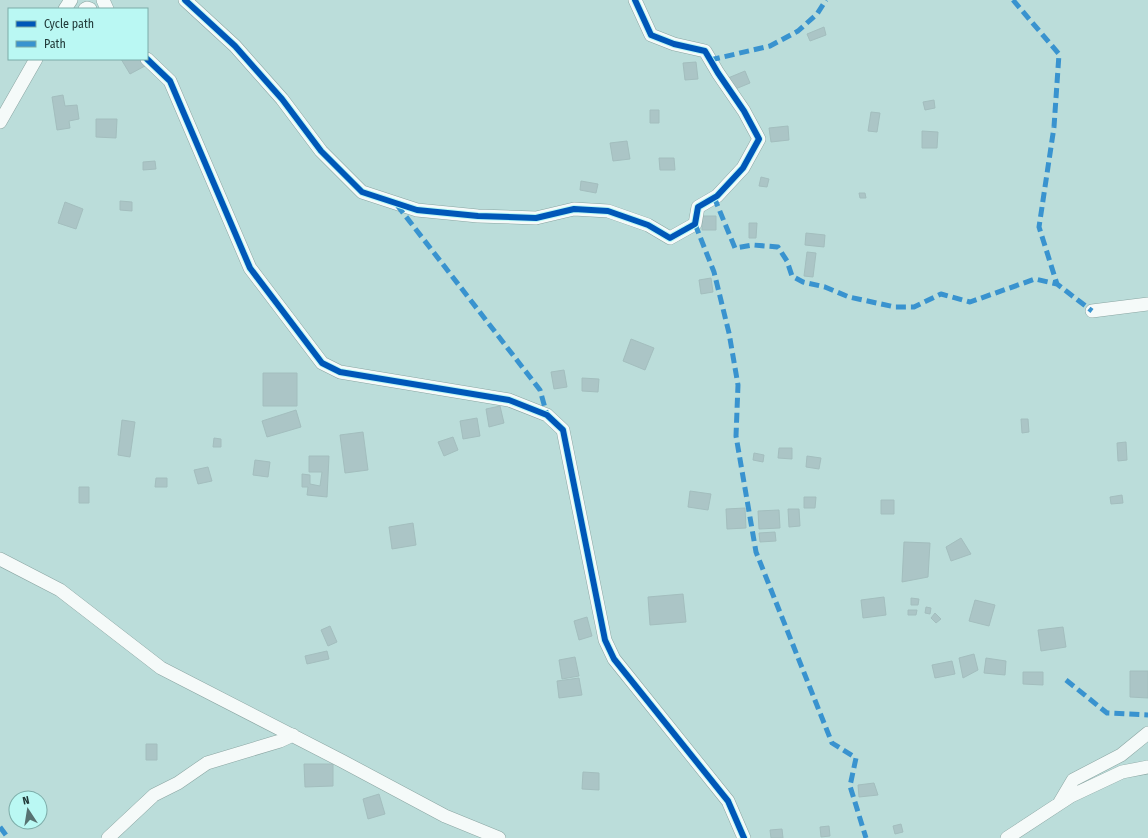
<svg xmlns="http://www.w3.org/2000/svg" width="1148" height="838" font-family="'Fira Sans Condensed',sans-serif">
  <rect width="100%" height="100%" fill="#bbddda"/>
  <!-- building -->
  <path fill="#abc5c6" stroke="#a3bebe" d="M 824,27 L 826,35 L 810,41 L 807,34 Z
    M 121,59 L 141,59 L 145,66 L 130,74 Z
    M 696,62 L 698,79 L 685,80 L 683,63 Z
    M 745,71 L 750,83 L 733,90 L 728,78 Z
    M 63,95 L 65,106 L 77,105 L 79,119 L 69,121 L 70,128 L 57,130 L 52,97 Z
    M 934,100 L 935,108 L 925,110 L 923,102 Z
    M 650,110 L 659,110 L 659,123 L 650,123 Z
    M 871,112 L 880,113 L 877,132 L 868,131 Z
    M 96,119 L 117,119 L 116,138 L 96,137 Z
    M 788,126 L 789,140 L 771,142 L 769,128 Z
    M 922,131 L 938,132 L 937,148 L 922,148 Z
    M 627,141 L 630,159 L 613,161 L 610,143 Z
    M 659,158 L 674,158 L 675,170 L 660,170 Z
    M 155,161 L 156,169 L 143,170 L 143,162 Z
    M 761,177 L 769,179 L 767,187 L 759,186 Z
    M 581,181 L 598,184 L 596,193 L 580,190 Z
    M 859,193 L 865,193 L 866,198 L 860,198 Z
    M 120,201 L 132,202 L 132,211 L 120,210 Z
    M 65,202 L 83,209 L 76,229 L 58,223 Z
    M 702,216 L 716,216 L 716,230 L 702,230 Z
    M 749,223 L 757,223 L 756,238 L 749,238 Z
    M 806,233 L 825,235 L 824,247 L 805,245 Z
    M 807,252 L 816,253 L 813,277 L 804,276 Z
    M 711,278 L 713,292 L 701,294 L 699,280 Z
    M 631,339 L 654,348 L 645,370 L 623,361 Z
    M 564,370 L 567,387 L 554,389 L 551,372 Z
    M 263,373 L 297,373 L 297,406 L 263,406 Z
    M 582,378 L 599,379 L 598,392 L 582,391 Z
    M 500,406 L 504,423 L 489,427 L 486,409 Z
    M 296,410 L 301,427 L 267,437 L 262,421 Z
    M 477,418 L 480,436 L 463,439 L 460,421 Z
    M 1021,419 L 1028,419 L 1029,432 L 1022,433 Z
    M 122,420 L 135,422 L 130,457 L 118,455 Z
    M 363,432 L 368,470 L 345,473 L 340,435 Z
    M 453,437 L 458,450 L 444,456 L 438,442 Z
    M 214,438 L 221,439 L 221,447 L 213,447 Z
    M 1126,442 L 1127,460 L 1118,461 L 1117,443 Z
    M 779,448 L 792,448 L 792,459 L 778,458 Z
    M 754,453 L 764,455 L 763,462 L 753,460 Z
    M 309,456 L 329,456 L 327,497 L 307,495 L 308,487 L 302,487 L 302,474 L 310,475 L 310,484 L 320,486 L 322,472 L 309,472 Z
    M 807,456 L 821,458 L 819,469 L 806,467 Z
    M 255,460 L 270,462 L 268,477 L 253,475 Z
    M 208,467 L 212,481 L 198,484 L 194,470 Z
    M 156,478 L 167,478 L 167,487 L 155,487 Z
    M 79,487 L 89,487 L 89,503 L 79,503 Z
    M 690,491 L 711,494 L 708,510 L 688,507 Z
    M 1122,495 L 1123,503 L 1111,504 L 1110,497 Z
    M 804,497 L 816,497 L 815,508 L 804,508 Z
    M 881,500 L 894,500 L 894,514 L 881,514 Z
    M 745,508 L 746,528 L 727,529 L 726,509 Z
    M 788,509 L 799,509 L 800,526 L 789,527 Z
    M 779,510 L 780,528 L 759,529 L 758,511 Z
    M 413,523 L 416,545 L 392,549 L 389,527 Z
    M 775,532 L 776,541 L 760,542 L 759,533 Z
    M 961,538 L 971,554 L 951,561 L 946,547 Z
    M 904,542 L 930,543 L 928,577 L 902,582 Z
    M 683,594 L 686,622 L 650,625 L 648,597 Z
    M 884,597 L 886,615 L 863,618 L 861,600 Z
    M 911,598 L 919,599 L 918,605 L 911,605 Z
    M 975,600 L 995,605 L 989,626 L 969,621 Z
    M 926,607 L 931,608 L 930,614 L 925,613 Z
    M 908,610 L 917,610 L 916,615 L 908,615 Z
    M 935,613 L 941,619 L 936,623 L 931,618 Z
    M 587,617 L 592,636 L 579,640 L 574,621 Z
    M 330,626 L 337,642 L 328,646 L 321,630 Z
    M 1063,627 L 1066,647 L 1041,651 L 1038,630 Z
    M 327,651 L 329,659 L 307,664 L 305,656 Z
    M 974,654 L 978,670 L 963,678 L 959,658 Z
    M 575,657 L 579,676 L 562,679 L 559,660 Z
    M 986,658 L 1006,661 L 1005,675 L 984,673 Z
    M 952,661 L 955,674 L 935,678 L 932,665 Z
    M 1130,671 L 1148,671 L 1148,698 L 1130,697 Z
    M 1023,672 L 1043,672 L 1043,685 L 1023,684 Z
    M 579,678 L 582,695 L 559,698 L 557,681 Z
    M 146,744 L 157,744 L 157,760 L 146,760 Z
    M 304,764 L 333,764 L 333,786 L 305,787 Z
    M 583,772 L 599,773 L 599,790 L 582,789 Z
    M 874,783 L 878,795 L 859,797 L 858,785 Z
    M 379,794 L 385,814 L 368,819 L 363,799 Z
    M 901,824 L 903,832 L 895,834 L 893,826 Z
    M 829,826 L 830,836 L 821,837 L 820,827 Z
    M 782,829 L 783,838 L 771,838 L 770,830 Z"/>
  <g fill="none" stroke-linecap="round" stroke-linejoin="round">
    <!-- minor casing -->
    <g stroke="#8aa5a2" stroke-width="14">
      <path id="minor" d="M 103,0 L 107,9
        M 185,0 L 235,46 L 282,99 L 321,151 L 362,192 L 417,210 L 478,216 L 536,218 L 574,209 L 608,211 L 648,225 L 670,238 L 695,224 L 698,207 L 717,196 L 743,168 L 759,139 L 744,111 L 718,73 L 705,51 L 674,44 L 651,35 L 635,0
        M 65,9 L 71,0
        M 85,9 L 87,8 L 90,9
        M 147,59 L 170,81 L 250,268 L 322,363 L 340,372 L 509,400 L 547,415 L 563,430 L 605,640 L 614,659 L 728,801 L 744,838
        M 0,122 L 36,59
        M 1092,311 L 1148,304
        M 0,559 L 60,590 L 161,668 L 342,761 L 445,816 L 499,838
        M 1060,802 L 1073,780 L 1121,755 L 1148,733
        M 108,838 L 154,795 L 178,783 L 207,763 L 280,741 L 293,735
        M 1007,838 L 1071,796 L 1122,772 L 1148,767"/>
    </g>
    <!-- minor -->
    <use href="#minor" stroke="#f5faf9" stroke-width="13"/>
    <!-- quiet -->
    <path stroke="#3993cf" stroke-width="5" stroke-dasharray="10 5" stroke-linecap="butt" d="M 1013,0 L 1059,54 L 1054,127 L 1039,227 L 1057,284
      M 710,60 L 770,46 L 798,31 L 817,14 L 826,0
      M 714,197 L 735,248 L 753,245 L 778,247 L 787,261 L 792,276 L 803,282 L 825,287 L 849,297 L 895,307 L 914,307 L 941,294 L 970,302 L 1035,279 L 1057,284 L 1092,311
      M 397,205 L 540,390 L 547,415
      M 695,224 L 714,272 L 729,333 L 738,385 L 736,436 L 756,552 L 832,743 L 856,758 L 850,786 L 866,838
      M 1066,680 L 1107,713 L 1148,715
      M 0,827 L 8,838"/>
    <!-- cycleway casing -->
    <g stroke="#baf8f3" stroke-width="8">
      <path id="cycleway" d="M 185,0 L 235,46 L 282,99 L 321,151 L 362,192 L 417,210 L 478,216 L 536,218 L 574,209 L 608,211 L 648,225 L 670,238 L 695,224 L 698,207 L 717,196 L 743,168 L 759,139 L 744,111 L 718,73 L 705,51 L 674,44 L 651,35 L 635,0
        M 147,59 L 170,81 L 250,268 L 322,363 L 340,372 L 509,400 L 547,415 L 563,430 L 605,640 L 614,659 L 728,801 L 744,838"/>
    </g>
    <!-- cycleway -->
    <use href="#cycleway" stroke="#0057b8" stroke-width="6"/>
  </g>
  <!-- legend -->
  <rect x="8" y="8" width="140" height="52" fill="#baf8f3" stroke="#7daca8"/>
  <rect x="16" y="21" width="20" height="6" fill="#0057b8" stroke="#7daca8"/>
  <text x="44" y="28" font-size="12" fill="#213938">Cycle path</text>
  <rect x="16" y="41" width="20" height="6" fill="#3993cf" stroke="#7daca8"/>
  <text x="44" y="48" font-size="12" fill="#213938">Path</text>
  <!-- north arrow -->
  <g transform="translate(28 810) rotate(348)"><circle r="19" fill="#baf8f3" stroke="#7daca8"/>
  <path d="M0-3L7 15L0 10L-7 15Z" fill="#577271"/>
  <text y="-6" font-size="11" font-weight="bold" text-anchor="middle" fill="#213938">N</text>
  </g>
</svg>
